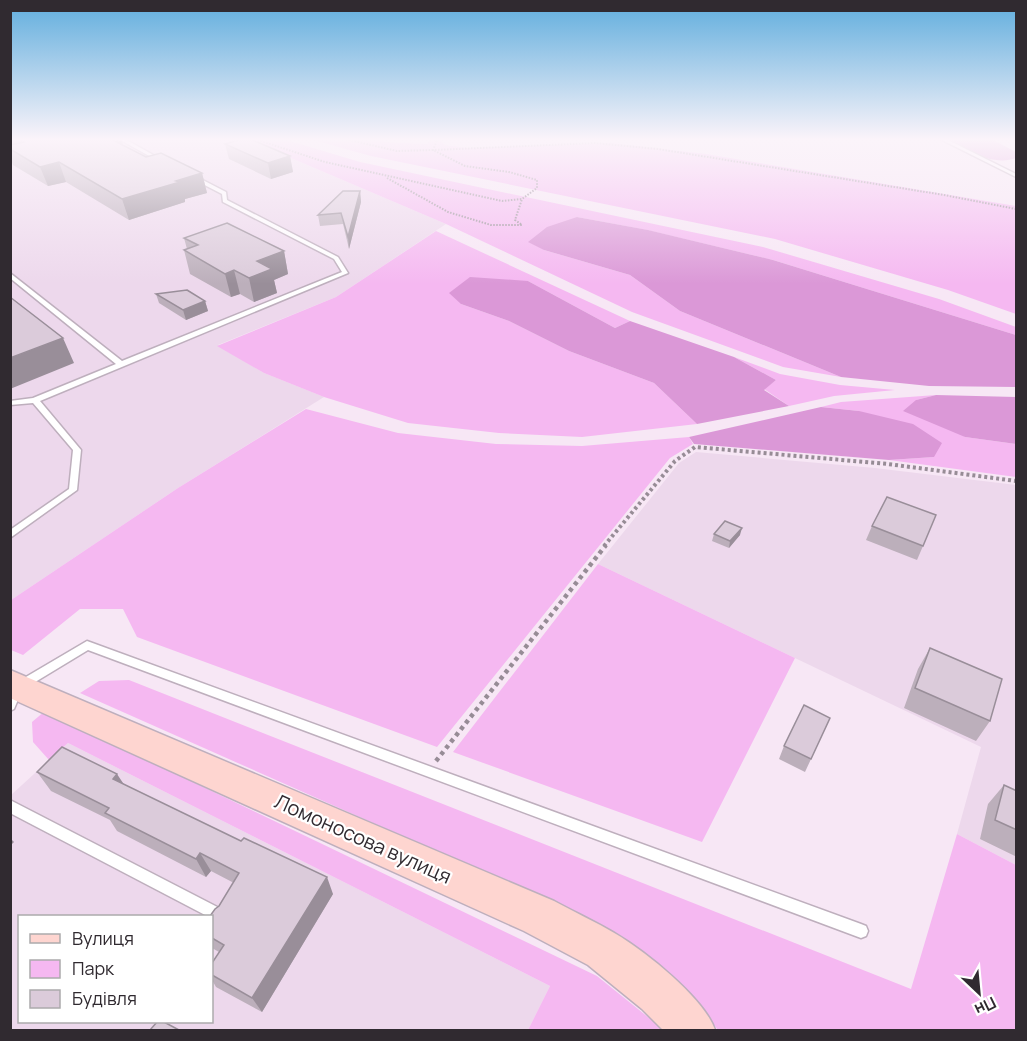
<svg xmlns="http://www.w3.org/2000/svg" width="1027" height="1041" font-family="Manrope,sans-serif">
  <rect width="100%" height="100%" fill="#f7e7f5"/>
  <!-- built -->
  <path fill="#edd8ec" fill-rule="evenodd" d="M 11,138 L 244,138 L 446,224 L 336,297 L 218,345 L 264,373 L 324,397 L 178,488 L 11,600 Z
    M 696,452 L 875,468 L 1016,485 L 1016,865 L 957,834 L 981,747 L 598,564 L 679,463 Z
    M 68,743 L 550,986 L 528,1030 L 11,1030 L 11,795 ZM 20,916 L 212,916 L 212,1022 L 20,1022 Z"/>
  <!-- green -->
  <path fill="#f5b8f1" d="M 244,138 L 280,138 L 360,162 L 763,247 L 939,299 L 1016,327 L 1016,335 L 773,260 L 647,230 L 577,217 L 544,250 L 630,275 L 680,311 L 841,377 L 783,367 L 632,312 L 446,224 Z
    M 306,138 L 371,138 L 385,142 L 427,144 L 431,138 L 442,138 L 441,141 L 445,145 L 467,148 L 611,143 L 706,154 L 1016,206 L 1016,314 L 948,290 L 775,239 L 371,156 Z
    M 436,231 L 630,321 L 615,328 L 528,281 L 461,304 L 509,321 L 569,351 L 654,383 L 697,424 L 582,437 L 499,433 L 408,423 L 324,397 L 264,373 L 217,346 L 336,297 Z
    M 734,357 L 780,374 L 840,385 L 895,390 L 834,396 L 789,406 L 764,389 L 776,380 Z
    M 936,395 L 916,400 L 965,437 L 1016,444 L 1016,477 L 889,460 L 934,457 L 859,411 L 821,407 L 841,402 Z
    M 306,409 L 398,433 L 496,444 L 582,446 L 689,437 L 693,444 L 670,458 L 437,747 L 137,637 L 123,609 L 80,609 L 23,655 L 11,650 L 11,600 L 178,488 Z
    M 598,564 L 795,658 L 702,842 L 453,752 Z
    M 129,680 L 911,989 L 957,834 L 1016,865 L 1016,1030 L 718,1030 L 709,1019 L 542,898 L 80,693 L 99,681 Z
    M 45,711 L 597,976 L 664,1030 L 528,1030 L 550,986 L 68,743 L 49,760 L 33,742 L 32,722 Z"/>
  <!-- forest -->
  <path fill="#db98d7" d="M 943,138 L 989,138 L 1016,152 L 1016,158 C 993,167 964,149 943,138 Z
    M 577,217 L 648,230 L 773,260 L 1016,335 L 1016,387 L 929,386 L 841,377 L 680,311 L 630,275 L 544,250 L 528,242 L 547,227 Z
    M 470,277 L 528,281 L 615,328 L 630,321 L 734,357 L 776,380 L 764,390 L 789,406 L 697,424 L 654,383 L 569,351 L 509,321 L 461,304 L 449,293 Z
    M 936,395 L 1016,397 L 1016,444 L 965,437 L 903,411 L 916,400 Z
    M 821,407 L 859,411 L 913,424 L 942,443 L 934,457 L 889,460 L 694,444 L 689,437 Z"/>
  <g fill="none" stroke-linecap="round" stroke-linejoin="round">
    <!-- lane casing -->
    <g stroke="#beafbd" stroke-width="3">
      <path id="lane" d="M 117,138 L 123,138 L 164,161 L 160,162 Z
        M 938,138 L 944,138 L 1016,174 L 1016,177 Z
        M 191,176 L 195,176 L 226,192 L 227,200 L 338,257 L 348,273 L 40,401 L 81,450 L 77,490 L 10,538 L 10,530 L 69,489 L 73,450 L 33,403 L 10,405 L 10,401 L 33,398 L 116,364 L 10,278 L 10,273 L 122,361 L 342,272 L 334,259 L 223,202 L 222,194 L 191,178 Z
        M 87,641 L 861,924 L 866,926 L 868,931 L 866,936 L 861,938 L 88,650 L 22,690 L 14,709 L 10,711 L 10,692 L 14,684 Z
        M 10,800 L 227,912 L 229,917 L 227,922 L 222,924 L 212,919 L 212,916 L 207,916 L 10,813 Z"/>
    </g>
    <!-- secondary casing -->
    <g stroke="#beafbd" stroke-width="3">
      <path id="secondary" d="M 10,670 L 554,901 C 574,912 596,922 616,934 C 645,951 705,999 715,1030 L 663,1030 L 642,1009 L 588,965 L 524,931 L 10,698 Z"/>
    </g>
    <!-- path-far2 -->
    <path stroke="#978c96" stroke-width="2" stroke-dasharray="1.5 1.5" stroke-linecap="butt" d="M 252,138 L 325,162 L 502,201 L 522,199 L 537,188 L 537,180 L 509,172 L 465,166 L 433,150 L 397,151 L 341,138
      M 438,138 L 433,150 L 595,143 L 658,149 L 944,195 L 1016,209
      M 387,178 L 448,212 L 491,225 L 522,225 L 515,220 L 522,199"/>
    <!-- path-far1 -->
    <path stroke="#978c96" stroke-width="4" stroke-dasharray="3 3" stroke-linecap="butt" d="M 604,546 L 675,461 L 695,447 L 888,464 L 1016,481"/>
    <!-- path -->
    <path stroke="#978c96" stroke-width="4.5" stroke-dasharray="4 4" stroke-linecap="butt" d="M 436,761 L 606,545"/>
    <!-- lane -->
    <use href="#lane" fill="#fff" fill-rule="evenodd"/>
    <!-- secondary -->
    <use href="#secondary" fill="#fed5d0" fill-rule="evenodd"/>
  </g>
  <!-- wall -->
  <path fill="#bcafbb" d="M 10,138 L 121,138 L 123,145 L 146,157 L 202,173 L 207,193 L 185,199 L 185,202 L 129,220 L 66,182 L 48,186 L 13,165 L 10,158 Z
    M 225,144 L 290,156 L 293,172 L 271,179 L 229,159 Z
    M 360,191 L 361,202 L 349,249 L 343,224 L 320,226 L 318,215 Z
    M 184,238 L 284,251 L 288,274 L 274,280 L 277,293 L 254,302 L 240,294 L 231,297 L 190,274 L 184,250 L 187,249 Z
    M 156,294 L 205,301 L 208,311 L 186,320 L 159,303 Z
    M 872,526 L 923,546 L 917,560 L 866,540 Z
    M 714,534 L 740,535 L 729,548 L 712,541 Z
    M 930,648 L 990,721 L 976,741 L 904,708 L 918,669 Z
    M 830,718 L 805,772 L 779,759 L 784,746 Z
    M 37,772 L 124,784 L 333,894 L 262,1012 L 216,987 L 212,980 L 212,963 L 219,952 L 212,948 L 212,916 L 219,906 L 234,883 L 211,871 L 206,877 L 117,831 L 110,820 L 51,791 Z
    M 1004,785 L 1017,791 L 1017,857 L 980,839 L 988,804 Z"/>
  <!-- shaded-wall -->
  <path fill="#998e99" d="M 104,138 L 121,138 L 124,149 Z
    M 290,156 L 293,172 L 271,179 L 268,163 Z
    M 59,162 L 66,182 L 48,186 L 40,167 Z
    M 202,173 L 207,193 L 185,199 L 185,202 L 129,220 L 122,199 L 176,181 Z
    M 360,191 L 361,202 L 349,249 L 348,237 Z
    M 284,251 L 288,274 L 274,280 L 277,293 L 254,302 L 249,278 L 257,261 Z
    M 234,270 L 240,294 L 231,297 L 225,274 Z
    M 205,301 L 208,311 L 186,320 L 183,310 Z
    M 63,338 L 74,363 L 10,389 L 10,358 Z
    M 742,528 L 740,535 L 729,548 L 730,541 Z
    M 117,774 L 129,792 L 113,779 Z
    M 10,838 L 14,842 L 10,846 Z
    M 200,853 L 211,871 L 206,877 L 196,859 Z
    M 327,877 L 333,894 L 262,1012 L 252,998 Z"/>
  <!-- building -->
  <path fill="#dbcbda" stroke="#998e99" stroke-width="1.5" d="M 17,138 L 109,138 L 146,157 L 161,153 L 202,173 L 176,181 L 180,182 L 122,199 L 59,162 L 40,167 L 10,149 L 10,145 L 24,142 Z
    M 246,138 L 248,138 L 290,156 L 268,163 L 225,144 Z
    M 343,191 L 360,191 L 348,237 L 341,213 L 318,215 Z
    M 227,223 L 284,251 L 257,261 L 272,269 L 249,278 L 234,270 L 225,274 L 184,250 L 198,245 L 184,238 Z
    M 187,290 L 205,301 L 183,310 L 156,294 Z
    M 10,297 L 63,338 L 10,358 Z
    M 887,497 L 936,515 L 923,546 L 872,526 Z
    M 725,521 L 742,528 L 730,541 L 714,534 Z
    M 930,648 L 1002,679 L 990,721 L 915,688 Z
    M 804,705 L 830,718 L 811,759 L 784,746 Z
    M 62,747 L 117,774 L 113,779 L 241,841 L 244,838 L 327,877 L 252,998 L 212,975 L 212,963 L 224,945 L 212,938 L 212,916 L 210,916 L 215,909 L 219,906 L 239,873 L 200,853 L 196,859 L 105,813 L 109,808 L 37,772 Z
    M 1004,785 L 1017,791 L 1017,830 L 995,820 Z
    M 157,1022 L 164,1022 L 179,1030 L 150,1030 Z"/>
  <!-- sky -->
  <linearGradient id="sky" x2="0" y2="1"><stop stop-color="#5faddd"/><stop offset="0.49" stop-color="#fbf4fa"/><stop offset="1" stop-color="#fbf4fa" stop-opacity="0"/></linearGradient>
  <rect width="1027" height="284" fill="url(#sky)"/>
  <g text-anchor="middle" stroke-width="4.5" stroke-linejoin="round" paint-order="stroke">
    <!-- near-street labels -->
    <g font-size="20" fill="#302a30" stroke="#fff">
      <text transform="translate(363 839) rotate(24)" y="7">Ломоносова вулиця</text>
    </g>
  </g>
  <!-- border -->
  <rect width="1027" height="1041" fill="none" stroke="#302a30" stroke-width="24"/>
  <!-- legend -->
  <rect x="18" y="915" width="195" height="108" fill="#ffffff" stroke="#acaaac" stroke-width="1.5"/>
  <rect x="30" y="934" width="30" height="9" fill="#fed5d0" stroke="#acaaac" stroke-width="1.5"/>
  <text x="72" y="945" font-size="18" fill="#302a30">Вулиця</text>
  <rect x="30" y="960" width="30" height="18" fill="#f5b8f1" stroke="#acaaac" stroke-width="1.5"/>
  <text x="72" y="975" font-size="18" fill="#302a30">Парк</text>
  <rect x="30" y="990" width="30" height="18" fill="#dbcbda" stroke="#acaaac" stroke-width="1.5"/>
  <text x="72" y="1005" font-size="18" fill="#302a30">Будівля</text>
  <!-- north arrow -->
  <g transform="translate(979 993) rotate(154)" stroke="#ffffff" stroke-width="4.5" paint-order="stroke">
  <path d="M0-4.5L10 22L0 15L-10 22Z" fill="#302a30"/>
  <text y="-9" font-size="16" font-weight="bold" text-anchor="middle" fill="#302a30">Пн</text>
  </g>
</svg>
